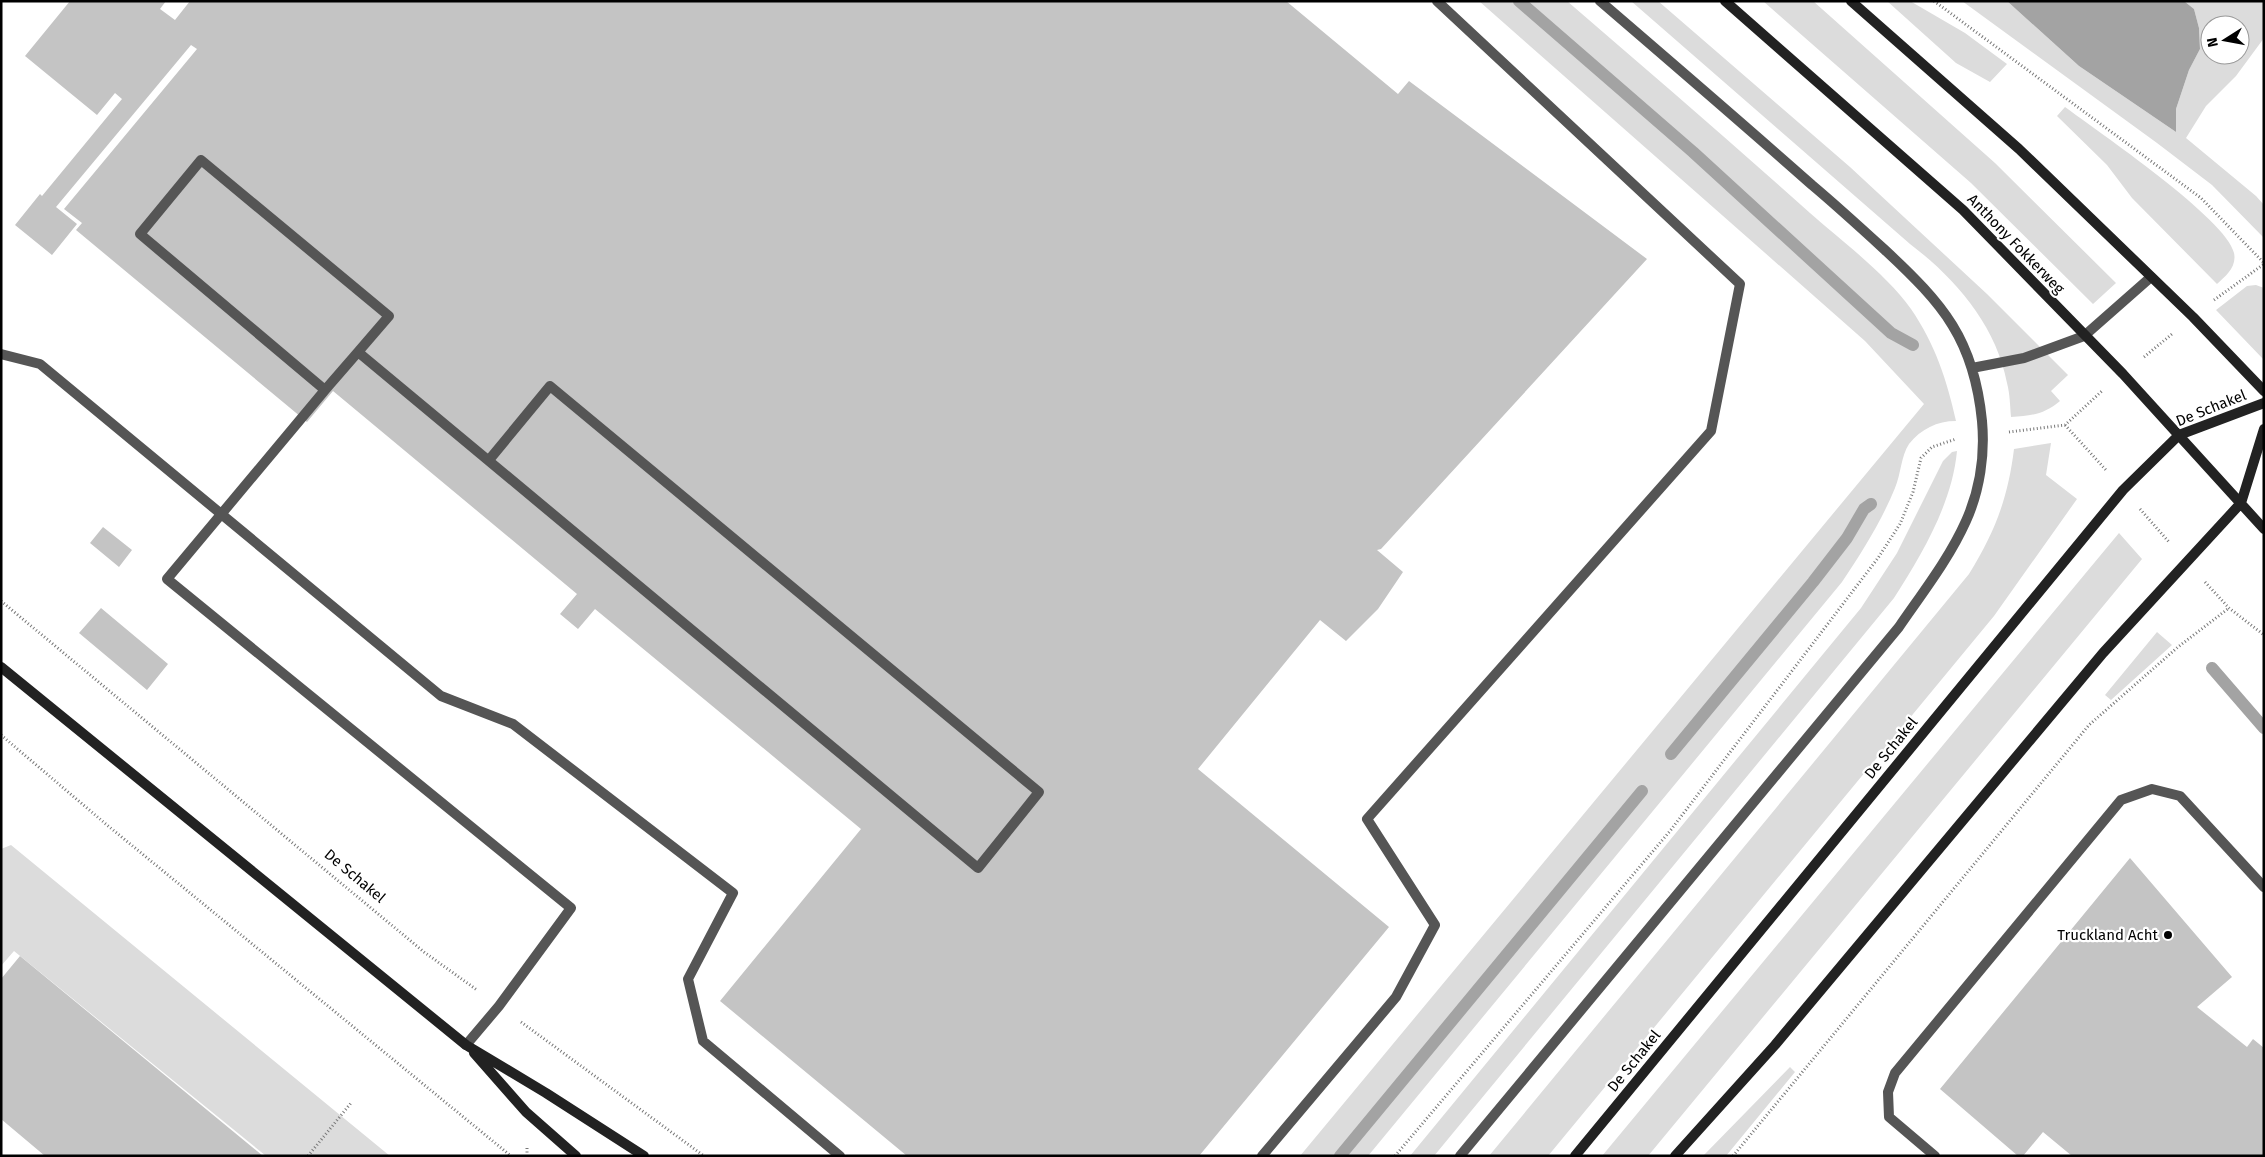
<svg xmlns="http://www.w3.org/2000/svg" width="2265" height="1157" font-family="'Fira Sans',sans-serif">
  <rect width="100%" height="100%" fill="#fff"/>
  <!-- green -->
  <path fill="#dcdcdc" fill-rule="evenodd" d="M 1479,1 L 1567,1 C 1648,71 1730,141 1810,213 C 1842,241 1887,275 1911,309 C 1935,344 1947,380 1956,421 C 1937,421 1921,429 1909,444 C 1901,456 1901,474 1895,488 C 1881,522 1862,552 1842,582 L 1368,1156 L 1300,1156 L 1924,404 L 1865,341 Z
    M 1631,1 L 1658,1 L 1850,167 L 1987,294 L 2068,375 L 2051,391 L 2060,401 C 2045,414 2031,416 2011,417 C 2010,406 2010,394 2007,383 C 1996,325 1955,278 1910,244 Z
    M 1763,1 L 1813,1 L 1995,163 L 2116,283 L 2093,304 L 1971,183 Z
    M 1887,1 L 1910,1 L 1965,33 L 2007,64 L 1990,82 L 1956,63 Z
    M 1962,1 L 2007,1 L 2079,66 L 2176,132 L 2176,109 L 2189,70 L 2200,49 L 2199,28 L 2194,9 L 2184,1 L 2264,1 L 2264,38 L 2236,76 L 2206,106 L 2186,138 L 2256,196 L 2264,205 L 2264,238 L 2212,185 L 2157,143 ZM 2210,25 L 2240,25 L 2240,55 L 2210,55 Z
    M 2065,107 C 2096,130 2228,220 2234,253 C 2237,267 2226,276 2217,284 L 2132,198 L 2107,165 L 2057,116 Z
    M 2256,285 L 2264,288 L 2264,360 L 2216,310 L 2247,286 Z
    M 2051,443 L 2046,475 L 2077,499 L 1994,616 L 1548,1156 L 1489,1156 L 1969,574 C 1995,532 2008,498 2014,449 Z
    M 1957,451 C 1952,504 1922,554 1894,598 L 1434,1156 L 1410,1156 L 1861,608 L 1897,553 L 1943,461 L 1952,452 Z
    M 2119,533 L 2142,559 L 1648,1156 L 1602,1156 Z
    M 2157,632 L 2172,645 L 2111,700 L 2105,695 Z
    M 11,845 L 390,1156 L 266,1156 L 14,951 L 1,966 L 1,849 Z
    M 1790,1067 L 1795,1072 L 1726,1156 L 1703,1156 Z"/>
  <!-- water -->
  <path fill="#a3a3a3" d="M 2007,1 L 2184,1 L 2194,9 L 2199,28 L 2200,49 L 2189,70 L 2176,109 L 2176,132 L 2079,66 Z"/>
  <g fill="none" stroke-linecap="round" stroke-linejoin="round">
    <!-- stream -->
    <path stroke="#a3a3a3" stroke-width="12" d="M 1519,1 L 1693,152 L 1891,333 L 1913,345
      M 2212,668 L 2264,728
      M 1671,754 L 1813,582 L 1847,538 L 1864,509 L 1871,504
      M 1340,1156 L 1642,791"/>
  </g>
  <!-- building -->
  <path fill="#c4c4c4" d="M 70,1 L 166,1 L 160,9 L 175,20 L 190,1 L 1286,1 L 1398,94 L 1409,81 L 1647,259 L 1381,549 L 1377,550 L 1403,572 L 1378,609 L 1346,641 L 1320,620 L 1198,769 L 1389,927 L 1199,1156 L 907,1156 L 720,1001 L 861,829 L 595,609 L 578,629 L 560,614 L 577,594 L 333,391 L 307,422 L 76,230 L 82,223 L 64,209 L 197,49 L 191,45 L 56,207 L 77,224 L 52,255 L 15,225 L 40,194 L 42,196 L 122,99 L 115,93 L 97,115 L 25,56 Z
    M 103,527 L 132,550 L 119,567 L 90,543 Z
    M 101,608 L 168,664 L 147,690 L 79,633 Z
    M 2130,858 L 2232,977 L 2197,1007 L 2247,1047 L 2253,1039 L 2264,1048 L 2264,1156 L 2072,1156 L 2043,1132 L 2023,1156 L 2018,1156 L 1940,1089 Z
    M 20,956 L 263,1156 L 45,1156 L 1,1119 L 1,979 Z"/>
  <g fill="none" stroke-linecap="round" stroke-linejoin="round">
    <!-- path -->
    <path stroke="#777" stroke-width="3" stroke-dasharray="1 2.5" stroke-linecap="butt" d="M 1934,1 L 2201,198 L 2264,263
      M 2214,300 L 2264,264
      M 2144,357 L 2172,334
      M 2065,425 L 2106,470
      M 2009,432 L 2065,425 L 2102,391
      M 2140,509 L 2169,542
      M 2205,582 L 2229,608 L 2264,635
      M 1,601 L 424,952 L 477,990
      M 1,735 L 107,825 L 511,1156
      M 521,1022 L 704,1156
      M 527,1148 L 527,1156
      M 308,1156 L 351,1103
      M 1395,1156 L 1670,831 L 1878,558 L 1900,524 L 1913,492 L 1921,458 L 1932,447 L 1956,439
      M 1733,1156 L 2089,725 L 2178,647 L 2229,608"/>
    <!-- lane -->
    <path stroke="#555" stroke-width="10" d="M 1,354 L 40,364 L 441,696 L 513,724 L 733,893 L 688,979 L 703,1041 L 840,1156
      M 1972,368 L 2024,358 L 2084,336 L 2151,277
      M 325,390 L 358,352
      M 466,1045 L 499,1006 L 571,908 L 167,579 L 325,390 L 140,234 L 201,160 L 389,316 L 358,352 L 978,868 L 1039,792 L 550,386 L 489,460
      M 1262,1156 L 1396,997 L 1435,925 L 1367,819 L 1711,431 L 1740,284 L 1437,1
      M 1460,1156 L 1899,627 C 1923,592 1949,559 1966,521 C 1980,490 1985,454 1982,421 C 1974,339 1943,304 1885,250 C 1861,228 1837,206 1812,185 C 1742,123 1671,62 1600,1
      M 1935,1156 L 1889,1117 L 1888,1092 L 1895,1073 L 2121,800 L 2152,789 L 2180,796 L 2264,887"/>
    <!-- secondary -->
    <path stroke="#222" stroke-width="10" d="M 1725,1 L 1963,210 L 2123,374 L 2264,529
      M 1851,1 L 2019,149 L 2193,317 L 2264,391
      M 1,667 L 466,1045 L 546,1093 L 644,1156
      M 474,1053 L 526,1112 L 576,1156
      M 1575,1156 L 2123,490 L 2179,435 L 2264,403
      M 1675,1156 L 1775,1045 L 2103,653 L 2241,503 L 2264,429"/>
  </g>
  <!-- markers -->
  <circle fill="#000" stroke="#fff" stroke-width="2" cx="2168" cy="935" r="5"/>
  <g text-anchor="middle" stroke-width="4.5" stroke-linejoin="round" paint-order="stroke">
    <!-- street labels -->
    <g font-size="15" fill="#000" stroke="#fff">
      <text transform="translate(2016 244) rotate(46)" y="5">Anthony Fokkerweg</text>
      <text transform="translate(2211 408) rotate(-22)" y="5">De Schakel</text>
      <text transform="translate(1891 748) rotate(-51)" y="5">De Schakel</text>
      <text transform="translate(355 876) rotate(40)" y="5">De Schakel</text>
      <text transform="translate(1634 1061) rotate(-51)" y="5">De Schakel</text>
    </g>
    <!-- poi labels -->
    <g font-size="15" fill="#000" stroke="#fff" text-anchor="end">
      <text x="2158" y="940">Truckland Acht</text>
    </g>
  </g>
  <!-- border -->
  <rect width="2265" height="1157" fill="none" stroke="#000000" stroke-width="5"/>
  <!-- north arrow -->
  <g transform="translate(2225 40) rotate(259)"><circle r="24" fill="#ffffff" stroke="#999999"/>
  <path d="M0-4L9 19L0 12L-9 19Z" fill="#000000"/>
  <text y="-8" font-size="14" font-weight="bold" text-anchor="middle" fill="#000000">N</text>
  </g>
</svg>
